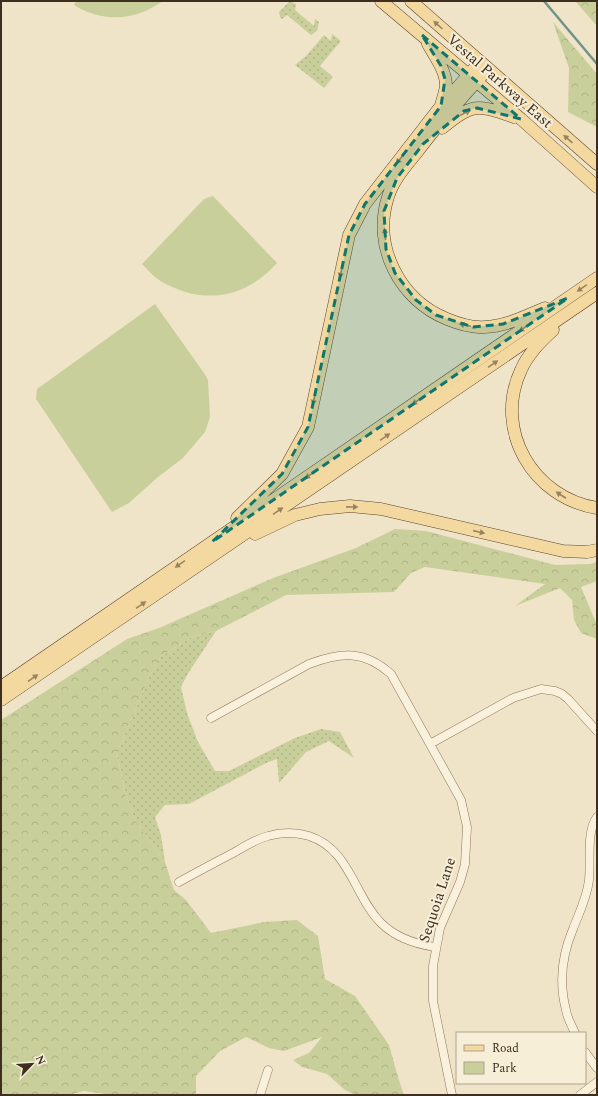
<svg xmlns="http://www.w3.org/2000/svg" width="598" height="1096" font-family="Spectral,serif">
  <defs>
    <pattern id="green-dots" width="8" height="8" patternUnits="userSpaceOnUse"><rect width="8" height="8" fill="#c9cf9b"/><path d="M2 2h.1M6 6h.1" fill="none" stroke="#aeb285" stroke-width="1.8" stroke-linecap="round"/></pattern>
    <pattern id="forest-crowns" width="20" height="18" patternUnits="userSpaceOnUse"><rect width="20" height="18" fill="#c9cf9b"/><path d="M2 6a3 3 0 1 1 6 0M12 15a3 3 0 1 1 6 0" fill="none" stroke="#aeb285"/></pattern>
  </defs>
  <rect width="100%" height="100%" fill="#f0e4c8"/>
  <!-- green -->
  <path fill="url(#green-dots)" d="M 290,1 L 296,4 L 295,10 L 314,26 L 315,19 L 319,22 L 317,31 L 311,35 L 287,15 L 282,19 L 280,17 L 279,12 Z
    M 332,34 L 341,41 L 320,66 L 333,77 L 324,88 L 295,65 L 306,56 L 324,35 L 331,41 Z
    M 216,631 L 187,675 L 181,687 L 187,713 L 198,742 L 215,771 L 229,771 L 295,738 L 321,729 L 340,732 L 354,758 L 329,741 L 306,752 L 279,783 L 277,759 L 266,763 L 189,804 L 165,805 L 155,817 L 161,835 L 165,862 L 135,820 L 125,793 L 117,753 L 149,677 L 160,657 L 193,636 Z"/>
  <!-- forest -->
  <path fill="url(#forest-crowns)" d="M 575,1 L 597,1 L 597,26 Z
    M 553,22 L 597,74 L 597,127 L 568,112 L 569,68 Z
    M 395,529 L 426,531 L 555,565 L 590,564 L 597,562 L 597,581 L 581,587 L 597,625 L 597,639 L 581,633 L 574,620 L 572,600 L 560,588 L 515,606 L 545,584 L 425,567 L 411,573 L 394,592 L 286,595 L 216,631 L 193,636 L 160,657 L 149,677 L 117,753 L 125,793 L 135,820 L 165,862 L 174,890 L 186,900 L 211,933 L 264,922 L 297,920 L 318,936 L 325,979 L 355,996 L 371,1019 L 389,1045 L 398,1077 L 404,1095 L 356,1095 L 345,1090 L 327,1074 L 302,1067 L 293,1060 L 309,1053 L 322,1037 L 284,1051 L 269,1048 L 246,1037 L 220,1051 L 196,1076 L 196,1095 L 105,1095 L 105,1094 L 84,1091 L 68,1095 L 1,1095 L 1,720 L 127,639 L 159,628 L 273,578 L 356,548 Z"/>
  <!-- pitch -->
  <path fill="#c9cf9b" d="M 76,1 L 163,1 C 135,21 103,23 74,5 Z
    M 213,196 L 277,263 C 245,299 201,306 159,280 C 153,276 147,269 142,264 L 204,199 Z
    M 155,304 L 204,373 L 208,380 L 210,417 L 205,432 L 183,458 L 158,477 L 129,503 L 112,512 L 36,399 L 37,389 Z"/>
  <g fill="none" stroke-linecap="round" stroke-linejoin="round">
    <!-- stream -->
    <path stroke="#6f938a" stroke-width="2.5" d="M 544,1 L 597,64"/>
    <!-- street casing -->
    <g stroke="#8d765c" stroke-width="9">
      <path id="street" d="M 211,718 L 309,664 C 342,652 364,650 391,674 L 461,800 L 467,827 L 465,864 L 460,882 L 440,928 L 433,966 L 433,1001 L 452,1095
        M 430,744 L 513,698 L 541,689 L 555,691 L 562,694 L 568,699 L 597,731
        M 179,882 C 197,872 216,862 235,852 C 245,846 256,839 268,836 C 282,832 295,832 309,836 C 350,849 354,896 381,923 C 396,938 415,944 435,947
        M 575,1033 C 572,1026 567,1018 566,1010 C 559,983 562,955 573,929 C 579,913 587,898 589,880 C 591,863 586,831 597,817
        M 585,1052 L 597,1068
        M 260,1095 L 268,1070
        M 580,1095 L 597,1082"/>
    </g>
    <!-- primary casing -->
    <g stroke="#5b4430" stroke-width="13">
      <path id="primary" d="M 381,1 L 521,119 L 597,187
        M 411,1 L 597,164
        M 428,44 C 435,57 446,70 446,86 C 445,92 443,99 441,105
        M 488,69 C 463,96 439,123 417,152 C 406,166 393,180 388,197 C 372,247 400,300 447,319 C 459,324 471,328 485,327 C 506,326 526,316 545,308
        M 442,128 C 473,103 477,104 514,117
        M 553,330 C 540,342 528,354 521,370 C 493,430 533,498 597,508
        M 237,518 L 282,474 L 308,427 L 349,235 L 365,204 L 441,106 L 480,62
        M 255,534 L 295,515 L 320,509 L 350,506 L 381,509 L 563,551 L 587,552 L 597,550
        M 1,687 L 597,278
        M 1,700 L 597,293"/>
    </g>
    <!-- street -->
    <use href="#street" stroke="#faf1dc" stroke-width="8"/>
    <!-- primary -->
    <use href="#primary" stroke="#f3d9a0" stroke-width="12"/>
  </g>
  <!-- one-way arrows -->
  <defs><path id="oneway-solid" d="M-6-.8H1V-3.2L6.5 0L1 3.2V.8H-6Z"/></defs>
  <g fill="#988460">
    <use href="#oneway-solid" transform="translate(438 25) rotate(-138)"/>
    <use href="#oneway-solid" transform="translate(465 113) rotate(-26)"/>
    <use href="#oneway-solid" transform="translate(568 139) rotate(-139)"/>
    <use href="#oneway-solid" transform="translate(400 159) rotate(128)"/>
    <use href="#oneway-solid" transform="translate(385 234) rotate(-96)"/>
    <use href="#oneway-solid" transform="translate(341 272) rotate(102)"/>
    <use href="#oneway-solid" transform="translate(582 288) rotate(146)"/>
    <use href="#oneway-solid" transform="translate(465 325) rotate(-168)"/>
    <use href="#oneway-solid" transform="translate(524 328) rotate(146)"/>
    <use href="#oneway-solid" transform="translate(493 364) rotate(-34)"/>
    <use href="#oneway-solid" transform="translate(314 399) rotate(102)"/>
    <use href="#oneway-solid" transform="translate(417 401) rotate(146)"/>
    <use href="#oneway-solid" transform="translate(385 437) rotate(-34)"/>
    <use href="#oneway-solid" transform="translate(310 475) rotate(146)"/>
    <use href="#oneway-solid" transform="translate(561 495) rotate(-147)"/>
    <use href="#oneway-solid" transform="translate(352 507) rotate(1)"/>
    <use href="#oneway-solid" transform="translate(278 511) rotate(-34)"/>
    <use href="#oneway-solid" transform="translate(479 532) rotate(13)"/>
    <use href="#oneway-solid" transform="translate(180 564) rotate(146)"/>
    <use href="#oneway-solid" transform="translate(141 605) rotate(-34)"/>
    <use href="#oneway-solid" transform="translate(33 678) rotate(-34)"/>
  </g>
  <!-- marked area -->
  <path fill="#0f766e" fill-opacity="0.2" stroke="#0f766e" stroke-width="3" stroke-dasharray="8 5" stroke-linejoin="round" d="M 422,35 L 521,119 L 477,108 L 464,111 L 423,144 L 397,178 L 384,211 L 386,249 L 395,273 L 416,300 L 436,315 L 473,327 L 503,324 L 568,298 L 212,542 L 282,474 L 308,427 L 349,235 L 365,204 L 441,106 L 445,79 L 441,66 Z"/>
  <g text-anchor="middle" stroke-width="4" stroke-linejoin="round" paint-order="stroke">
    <!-- street labels -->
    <g font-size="15" fill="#3d2e20" stroke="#f7eed8">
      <text transform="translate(500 81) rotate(41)" y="5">Vestal Parkway East</text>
      <text transform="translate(437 900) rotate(-72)" y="5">Sequoia Lane</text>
    </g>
  </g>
  <!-- border -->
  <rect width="598" height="1096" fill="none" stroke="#3d2e20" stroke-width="4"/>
  <!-- legend -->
  <rect x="456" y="1032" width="130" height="52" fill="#f7eed8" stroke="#ada18e"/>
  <rect x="464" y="1045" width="20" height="6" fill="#f3d9a0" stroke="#ada18e"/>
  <text x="492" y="1052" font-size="12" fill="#3d2e20">Road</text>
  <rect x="464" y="1062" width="20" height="12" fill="#c9cf9b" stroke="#ada18e"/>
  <text x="492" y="1072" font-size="12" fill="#3d2e20">Park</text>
  <!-- north arrow -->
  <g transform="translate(32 1064) rotate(65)" stroke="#f7eed8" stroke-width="3" paint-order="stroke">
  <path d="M0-3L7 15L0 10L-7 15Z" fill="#3d2e20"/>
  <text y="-6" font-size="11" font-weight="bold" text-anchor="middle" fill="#3d2e20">N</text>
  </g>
</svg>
